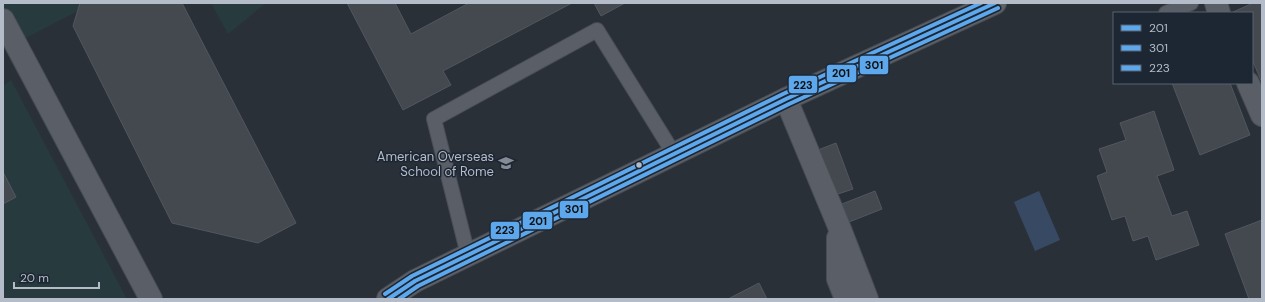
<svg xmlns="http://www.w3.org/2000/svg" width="1265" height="302" font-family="'DM Sans',sans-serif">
  <rect width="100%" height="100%" fill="#2a3038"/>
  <!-- green -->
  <path fill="#273a3e" d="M 3,3 L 93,3 L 3,50 Z
    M 211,3 L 266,3 L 228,34 Z
    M 11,80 L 127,299 L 3,299 L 3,86 Z"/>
  <!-- water -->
  <path fill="#384963" d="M 1039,191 L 1060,240 L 1035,251 L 1014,202 Z"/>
  <!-- building -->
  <path fill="#444950" stroke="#52575f" d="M 80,3 L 182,3 L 296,223 L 258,243 L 172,223 L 73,26 Z
    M 347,3 L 395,3 L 411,34 L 469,3 L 572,3 L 443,71 L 451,85 L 403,110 Z
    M 594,3 L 625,3 L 601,16 Z
    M 1253,3 L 1262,3 L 1262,83 L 1252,59 L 1252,13 L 1233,13 L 1233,12 Z
    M 1172,83 L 1230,83 L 1250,135 L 1200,155 Z
    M 1154,111 L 1174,170 L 1157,176 L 1172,216 L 1187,211 L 1199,245 L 1156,260 L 1148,236 L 1133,241 L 1125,216 L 1112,220 L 1097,176 L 1107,172 L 1099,149 L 1126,140 L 1120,123 Z
    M 836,143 L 853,189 L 835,195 L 818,150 Z
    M 3,172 L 16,197 L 3,204 Z
    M 875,191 L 882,209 L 849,222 L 842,204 Z
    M 1262,220 L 1262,299 L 1249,299 L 1225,234 Z
    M 759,283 L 767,299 L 728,299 Z"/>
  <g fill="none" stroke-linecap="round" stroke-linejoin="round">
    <!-- service casing -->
    <g stroke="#484c53" stroke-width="16">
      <path id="service" d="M 1166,13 L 1191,3
        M 468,255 L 434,119 L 597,30 L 674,154"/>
    </g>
    <!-- minor casing -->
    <g stroke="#484c53" stroke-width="24">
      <path id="minor" d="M 1216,3 L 1219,13
        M 3,20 L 151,299
        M 1248,83 L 1262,115
        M 786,99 L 838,224 L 867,299
        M 838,238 L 838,279 L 846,299"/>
    </g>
    <!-- primary casing -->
    <g stroke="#484c55" stroke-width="24">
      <path id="primary" d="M 388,299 L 415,281 L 786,99 L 995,3"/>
    </g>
    <!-- service -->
    <use href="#service" stroke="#5a5e66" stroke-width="14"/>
    <!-- minor -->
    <use href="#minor" stroke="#5a5e66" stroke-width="22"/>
    <!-- primary -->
    <use href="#primary" stroke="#5c6168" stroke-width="22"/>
    <!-- bus-1 casing -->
    <g stroke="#1d2633" stroke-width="7">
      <path id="bus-1" d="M 388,299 L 415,281 L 786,99 L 995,3"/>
    </g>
    <!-- bus-2 casing -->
    <g stroke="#1d2633" stroke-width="7">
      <path id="bus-2" d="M 399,299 L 418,286 L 789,104 L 998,8"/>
    </g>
    <!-- bus-3 casing -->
    <g stroke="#1d2633" stroke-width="7">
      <path id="bus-3" d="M 385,294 L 412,276 L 783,94 L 981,3"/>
    </g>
    <!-- bus-1 -->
    <use href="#bus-1" stroke="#5da7ec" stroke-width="4"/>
    <!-- bus-2 -->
    <use href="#bus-2" stroke="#5da7ec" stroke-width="4"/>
    <!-- bus-3 -->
    <use href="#bus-3" stroke="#5da7ec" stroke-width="4"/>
  </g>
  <!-- icons -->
  <defs>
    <g id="school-bare" transform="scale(1.2)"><path d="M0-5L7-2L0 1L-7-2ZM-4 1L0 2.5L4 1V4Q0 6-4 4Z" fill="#848b96" stroke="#1d2633" stroke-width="2.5" paint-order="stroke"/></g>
  </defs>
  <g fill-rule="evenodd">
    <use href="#school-bare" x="506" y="163"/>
  </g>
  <!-- markers -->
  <circle fill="#b4bcc9" stroke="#1d2633" stroke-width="1.5" cx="639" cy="165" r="3.5"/>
  <g text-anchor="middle" stroke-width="3" stroke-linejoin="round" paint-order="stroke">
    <!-- poi labels -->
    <g font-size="13" fill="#b4bcc9" stroke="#1d2633" text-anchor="end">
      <text x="494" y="161">American Overseas<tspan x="494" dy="15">School of Rome</tspan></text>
    </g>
  </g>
  <g stroke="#1d2633" stroke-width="1.5">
    <rect x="859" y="55" width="30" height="20" rx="4" fill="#5da7ec"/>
    <rect x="826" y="64" width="31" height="19" rx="4" fill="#5da7ec"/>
    <rect x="788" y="75" width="30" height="19" rx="4" fill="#5da7ec"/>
    <rect x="559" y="200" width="30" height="19" rx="4" fill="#5da7ec"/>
    <rect x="522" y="211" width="31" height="19" rx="4" fill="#5da7ec"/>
    <rect x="490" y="221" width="30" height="19" rx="4" fill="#5da7ec"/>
  </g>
  <g font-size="11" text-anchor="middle" font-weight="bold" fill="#111">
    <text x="874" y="69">301</text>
    <text x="841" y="77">201</text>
    <text x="803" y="89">223</text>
    <text x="574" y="213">301</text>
    <text x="538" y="225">201</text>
    <text x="505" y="234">223</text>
  </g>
  <!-- border -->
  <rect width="1265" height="302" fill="none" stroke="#b4bcc9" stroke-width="8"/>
  <!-- legend -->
  <rect x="1113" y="12" width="140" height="72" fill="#1d2633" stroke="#59626f"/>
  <rect x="1121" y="25" width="20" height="6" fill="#5da7ec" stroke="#59626f"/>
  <text x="1149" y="32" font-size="12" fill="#b4bcc9">201</text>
  <rect x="1121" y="45" width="20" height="6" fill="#5da7ec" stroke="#59626f"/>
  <text x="1149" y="52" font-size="12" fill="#b4bcc9">301</text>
  <rect x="1121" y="65" width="20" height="6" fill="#5da7ec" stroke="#59626f"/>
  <text x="1149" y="72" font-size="12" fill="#b4bcc9">223</text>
  <!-- scale -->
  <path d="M14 282v6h85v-6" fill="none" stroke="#b4bcc9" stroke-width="2"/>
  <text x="20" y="282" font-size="12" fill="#b4bcc9" stroke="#1d2633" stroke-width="3" paint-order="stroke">20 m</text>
</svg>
